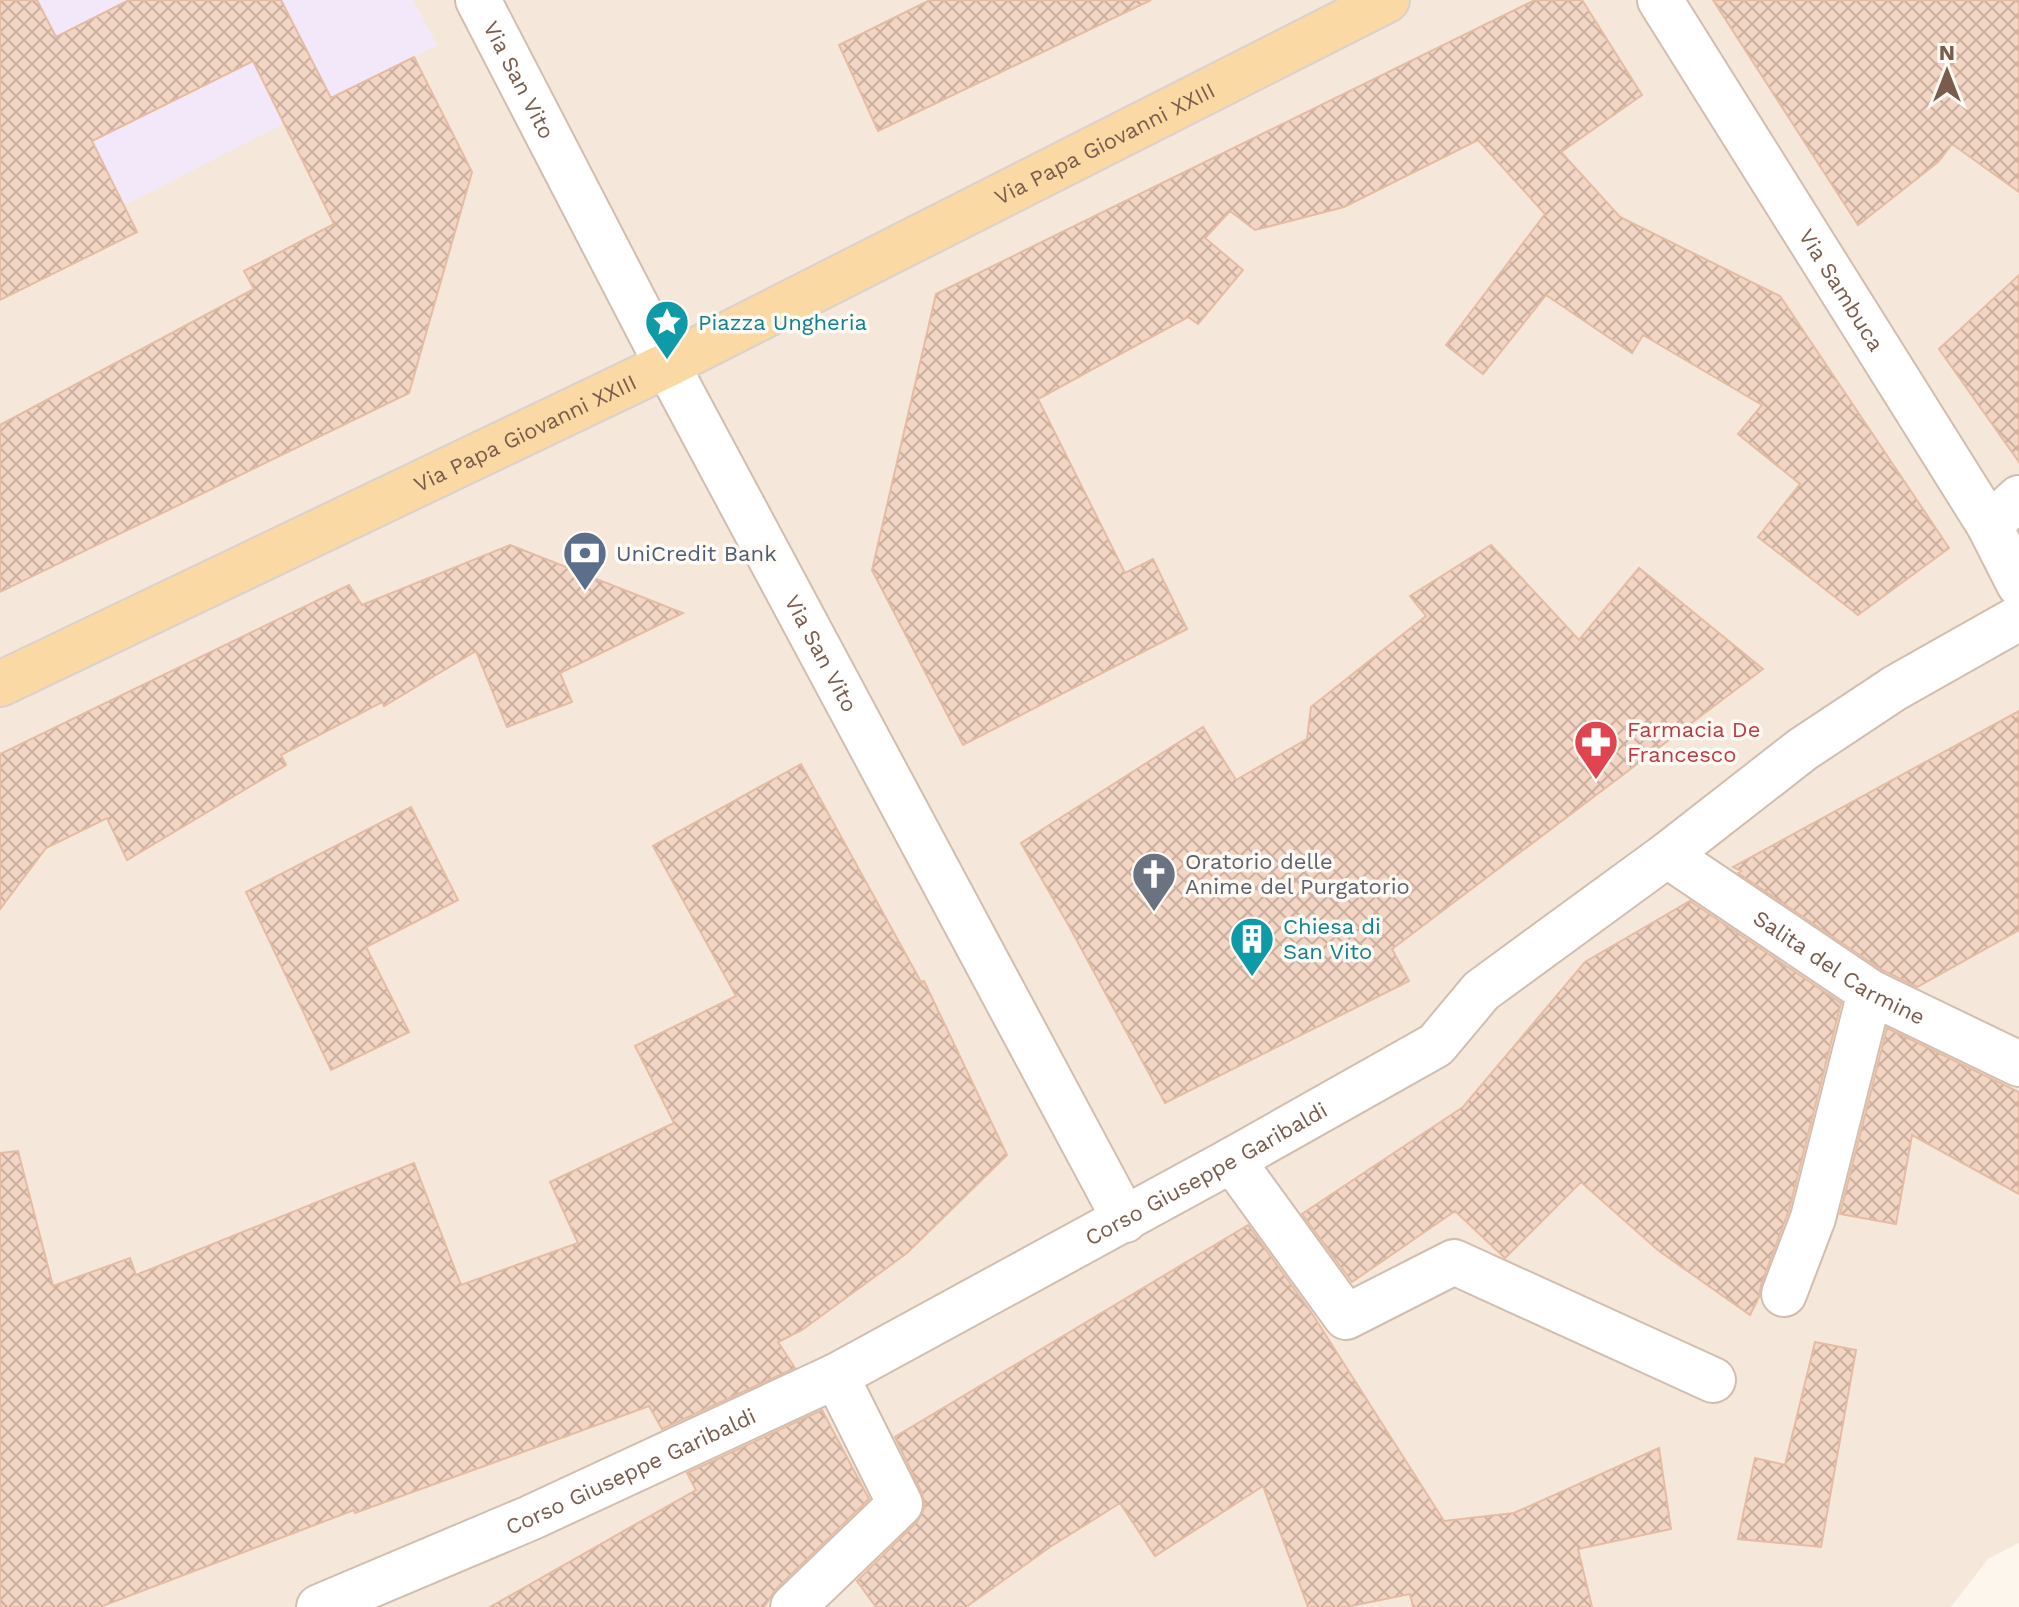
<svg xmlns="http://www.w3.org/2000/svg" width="2019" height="1607" font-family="'Work Sans',sans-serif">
  <defs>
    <pattern id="building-cross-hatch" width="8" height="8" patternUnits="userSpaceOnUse" patternTransform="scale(2)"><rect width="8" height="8" fill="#f3d5c3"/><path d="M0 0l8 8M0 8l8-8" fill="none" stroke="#cab0a1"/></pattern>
  </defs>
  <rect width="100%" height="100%" fill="#fdf6ec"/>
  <!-- residential -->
  <path fill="#f5e8da" d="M 0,0 L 2019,0 L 2019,1543 L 1988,1559 L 1951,1607 L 0,1607 Z"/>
  <!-- education -->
  <path fill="#f3e8fa" d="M 0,0 L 413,0 L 437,45 L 45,246 Z"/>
  <!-- building -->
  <path fill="url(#building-cross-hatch)" stroke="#e6bba3" stroke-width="2" d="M 0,0 L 37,0 L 56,37 L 129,0 L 281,0 L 331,98 L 414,57 L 472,172 L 409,393 L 0,592 L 0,425 L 254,289 L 244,271 L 334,224 L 253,61 L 92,141 L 137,232 L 0,300 Z
    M 930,0 L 1151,0 L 878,131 L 839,45 Z
    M 1535,0 L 1582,0 L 1642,95 L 1561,152 L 1620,217 L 1780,296 L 1949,548 L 1858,615 L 1758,537 L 1800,484 L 1738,434 L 1762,405 L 1643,335 L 1632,353 L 1546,295 L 1483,374 L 1446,345 L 1545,214 L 1478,140 L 1344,207 L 1255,230 L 1230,211 L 1205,238 L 1243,270 L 1198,324 L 1188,317 L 1038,399 L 1125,573 L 1153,559 L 1187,629 L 963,745 L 872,570 L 936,294 Z
    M 1713,0 L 2019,0 L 2019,192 L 1952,144 L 1938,162 L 1858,225 Z
    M 2019,275 L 2019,462 L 1939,349 Z
    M 510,545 L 683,613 L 560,673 L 572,702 L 507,727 L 476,651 L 384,706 L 382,702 L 281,755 L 286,765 L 127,860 L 107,818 L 46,848 L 0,909 L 0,754 L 349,585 L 362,605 Z
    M 1491,545 L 1579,640 L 1639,568 L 1763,669 L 1392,949 L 1409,981 L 1165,1103 L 1069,926 L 1021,843 L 1203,727 L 1236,780 L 1307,739 L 1311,707 L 1426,616 L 1410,596 Z
    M 2019,711 L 2019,930 L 1917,987 L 1882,970 L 1738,873 L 1741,871 L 1733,867 Z
    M 801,764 L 921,982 L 924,981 L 1007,1155 L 907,1253 L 802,1330 L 778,1342 L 795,1368 L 662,1429 L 649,1406 L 355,1513 L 354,1510 L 100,1607 L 0,1607 L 0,1153 L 18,1151 L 53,1286 L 130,1258 L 136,1275 L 414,1163 L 461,1285 L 578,1243 L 550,1182 L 674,1123 L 635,1046 L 736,996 L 653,846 Z
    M 411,807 L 458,900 L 366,947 L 409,1032 L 331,1070 L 246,892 Z
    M 1690,901 L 1841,1003 L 1789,1210 L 1761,1285 L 1759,1297 L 1750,1315 L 1659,1251 L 1581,1182 L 1505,1258 L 1455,1211 L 1352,1282 L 1302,1214 L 1463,1107 L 1585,962 Z
    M 1887,1028 L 2019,1092 L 2019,1194 L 1912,1135 L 1896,1224 L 1840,1214 Z
    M 1248,1225 L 1311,1312 L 1444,1521 L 1514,1513 L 1659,1448 L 1671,1529 L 1578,1549 L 1592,1607 L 1413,1607 L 1410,1594 L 1346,1607 L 1308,1607 L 1263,1486 L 1155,1556 L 1120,1503 L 1050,1547 L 966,1607 L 876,1607 L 857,1581 L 917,1522 L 925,1507 L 922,1493 L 895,1437 Z
    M 1815,1342 L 1856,1350 L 1821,1547 L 1738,1539 L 1755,1458 L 1785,1465 Z
    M 822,1410 L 869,1499 L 776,1589 L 764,1607 L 490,1607 L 696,1490 L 687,1473 Z"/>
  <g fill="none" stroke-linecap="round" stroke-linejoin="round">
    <!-- minor casing -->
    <g stroke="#d1beb0" stroke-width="48">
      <g id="minor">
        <path id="s1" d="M 1660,0 L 1989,525 L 2019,584"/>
        <path d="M 1989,525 L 2019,498"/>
        <path id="s2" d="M 1667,855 L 1870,992 L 2019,1064"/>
        <path d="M 1232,1160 L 1346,1317 L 1454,1262 L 1713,1380"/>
        <path d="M 1784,1294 L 1813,1218 L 1870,992"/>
        <path id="s3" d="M 319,1607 L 530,1518 L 836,1376 L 1232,1160 L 1436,1045 L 1481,991 L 1667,855 L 1803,749 L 1895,688 L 2019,618"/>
        <path d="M 793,1607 L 900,1504 L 836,1376"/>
      </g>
    </g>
    <!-- tertiary casing -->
    <g stroke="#d1beb0" stroke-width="48">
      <g id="tertiary">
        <path id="s4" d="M 478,0 L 667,365 L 1125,1220"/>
      </g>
    </g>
    <!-- primary casing -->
    <g stroke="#dad1cd" stroke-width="48">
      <g id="primary">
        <path id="s5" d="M 0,684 L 667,365 L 1387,0"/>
      </g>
    </g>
    <!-- minor -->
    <use href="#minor" stroke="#fff" stroke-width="44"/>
    <!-- tertiary -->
    <use href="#tertiary" stroke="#fff" stroke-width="44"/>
    <!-- primary -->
    <use href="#primary" stroke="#fbd9a5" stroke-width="44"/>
  </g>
  <!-- icons -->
  <defs>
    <g id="sight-pin" transform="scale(2.3)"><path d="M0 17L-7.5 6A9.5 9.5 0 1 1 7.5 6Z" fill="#0f9aa8" stroke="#fffaf3"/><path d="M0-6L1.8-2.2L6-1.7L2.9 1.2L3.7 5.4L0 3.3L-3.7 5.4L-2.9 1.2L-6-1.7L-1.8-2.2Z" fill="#fff"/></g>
    <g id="bank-pin" transform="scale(2.3)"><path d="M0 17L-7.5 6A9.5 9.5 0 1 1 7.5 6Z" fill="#5c6f8a" stroke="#fffaf3"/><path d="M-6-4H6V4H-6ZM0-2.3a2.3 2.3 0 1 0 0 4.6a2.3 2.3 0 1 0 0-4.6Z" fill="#fff"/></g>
    <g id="pharmacy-pin" transform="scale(2.3)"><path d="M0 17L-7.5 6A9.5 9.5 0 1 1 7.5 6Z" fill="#e0444e" stroke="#fffaf3"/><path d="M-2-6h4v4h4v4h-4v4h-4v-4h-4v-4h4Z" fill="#fff"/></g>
    <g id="church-pin" transform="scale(2.3)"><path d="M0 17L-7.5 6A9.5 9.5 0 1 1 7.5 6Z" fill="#6b7280" stroke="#fffaf3"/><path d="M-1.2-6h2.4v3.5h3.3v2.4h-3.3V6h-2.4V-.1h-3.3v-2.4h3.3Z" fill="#fff"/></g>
    <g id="building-pin" transform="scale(2.3)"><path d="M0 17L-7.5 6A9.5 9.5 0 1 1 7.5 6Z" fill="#0f9aa8" stroke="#fffaf3"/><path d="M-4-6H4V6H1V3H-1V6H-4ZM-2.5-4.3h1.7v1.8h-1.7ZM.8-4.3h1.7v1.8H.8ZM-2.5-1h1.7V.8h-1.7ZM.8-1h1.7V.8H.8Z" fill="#fff"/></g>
  </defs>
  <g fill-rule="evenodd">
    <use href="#sight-pin" x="667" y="322"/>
    <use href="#bank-pin" x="585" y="553"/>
    <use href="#pharmacy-pin" x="1596" y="742"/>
    <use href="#church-pin" x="1154" y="874"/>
    <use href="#building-pin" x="1252" y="939"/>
  </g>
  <g text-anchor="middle" stroke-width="7" stroke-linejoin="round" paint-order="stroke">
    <!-- street labels -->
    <g font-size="22" fill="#7a5c4d" stroke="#fffaf3">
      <text dy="8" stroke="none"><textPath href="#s4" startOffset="90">Via San Vito</textPath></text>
      <text dy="8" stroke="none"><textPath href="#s5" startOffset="1230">Via Papa Giovanni XXIII</textPath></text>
      <text dy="8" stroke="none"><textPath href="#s1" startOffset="342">Via Sambuca</textPath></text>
      <text dy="8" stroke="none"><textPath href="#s5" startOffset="582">Via Papa Giovanni XXIII</textPath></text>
      <text dy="8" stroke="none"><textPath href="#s4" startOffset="738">Via San Vito</textPath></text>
      <text dy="8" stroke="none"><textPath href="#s2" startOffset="206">Salita del Carmine</textPath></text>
      <text dy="8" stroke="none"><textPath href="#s3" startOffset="988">Corso Giuseppe Garibaldi</textPath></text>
      <text dy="8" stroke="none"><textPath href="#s3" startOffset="340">Corso Giuseppe Garibaldi</textPath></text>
    </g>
    <!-- culture labels -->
    <g font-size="22" fill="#0d838f" stroke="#fffaf3" text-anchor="start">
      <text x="698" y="330">Piazza Ungheria</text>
      <text x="1283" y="934">Chiesa di<tspan x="1283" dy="25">San Vito</tspan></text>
    </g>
    <!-- service labels -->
    <g font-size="22" fill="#4e5e75" stroke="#fffaf3" text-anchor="start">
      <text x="616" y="561">UniCredit Bank</text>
    </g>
    <!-- health labels -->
    <g font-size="22" fill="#be3a42" stroke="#fffaf3" text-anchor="start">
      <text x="1627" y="737">Farmacia De<tspan x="1627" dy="25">Francesco</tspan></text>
    </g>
    <!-- worship labels -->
    <g font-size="22" fill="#5b616d" stroke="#fffaf3" text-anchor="start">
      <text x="1185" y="869">Oratorio delle<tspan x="1185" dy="25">Anime del Purgatorio</tspan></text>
    </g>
  </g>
  <!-- north arrow -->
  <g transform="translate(1947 72)" stroke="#fffaf3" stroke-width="6" paint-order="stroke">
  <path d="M0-6L14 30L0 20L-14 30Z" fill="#7a5c4d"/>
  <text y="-12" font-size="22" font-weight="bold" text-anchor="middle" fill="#7a5c4d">N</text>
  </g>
</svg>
